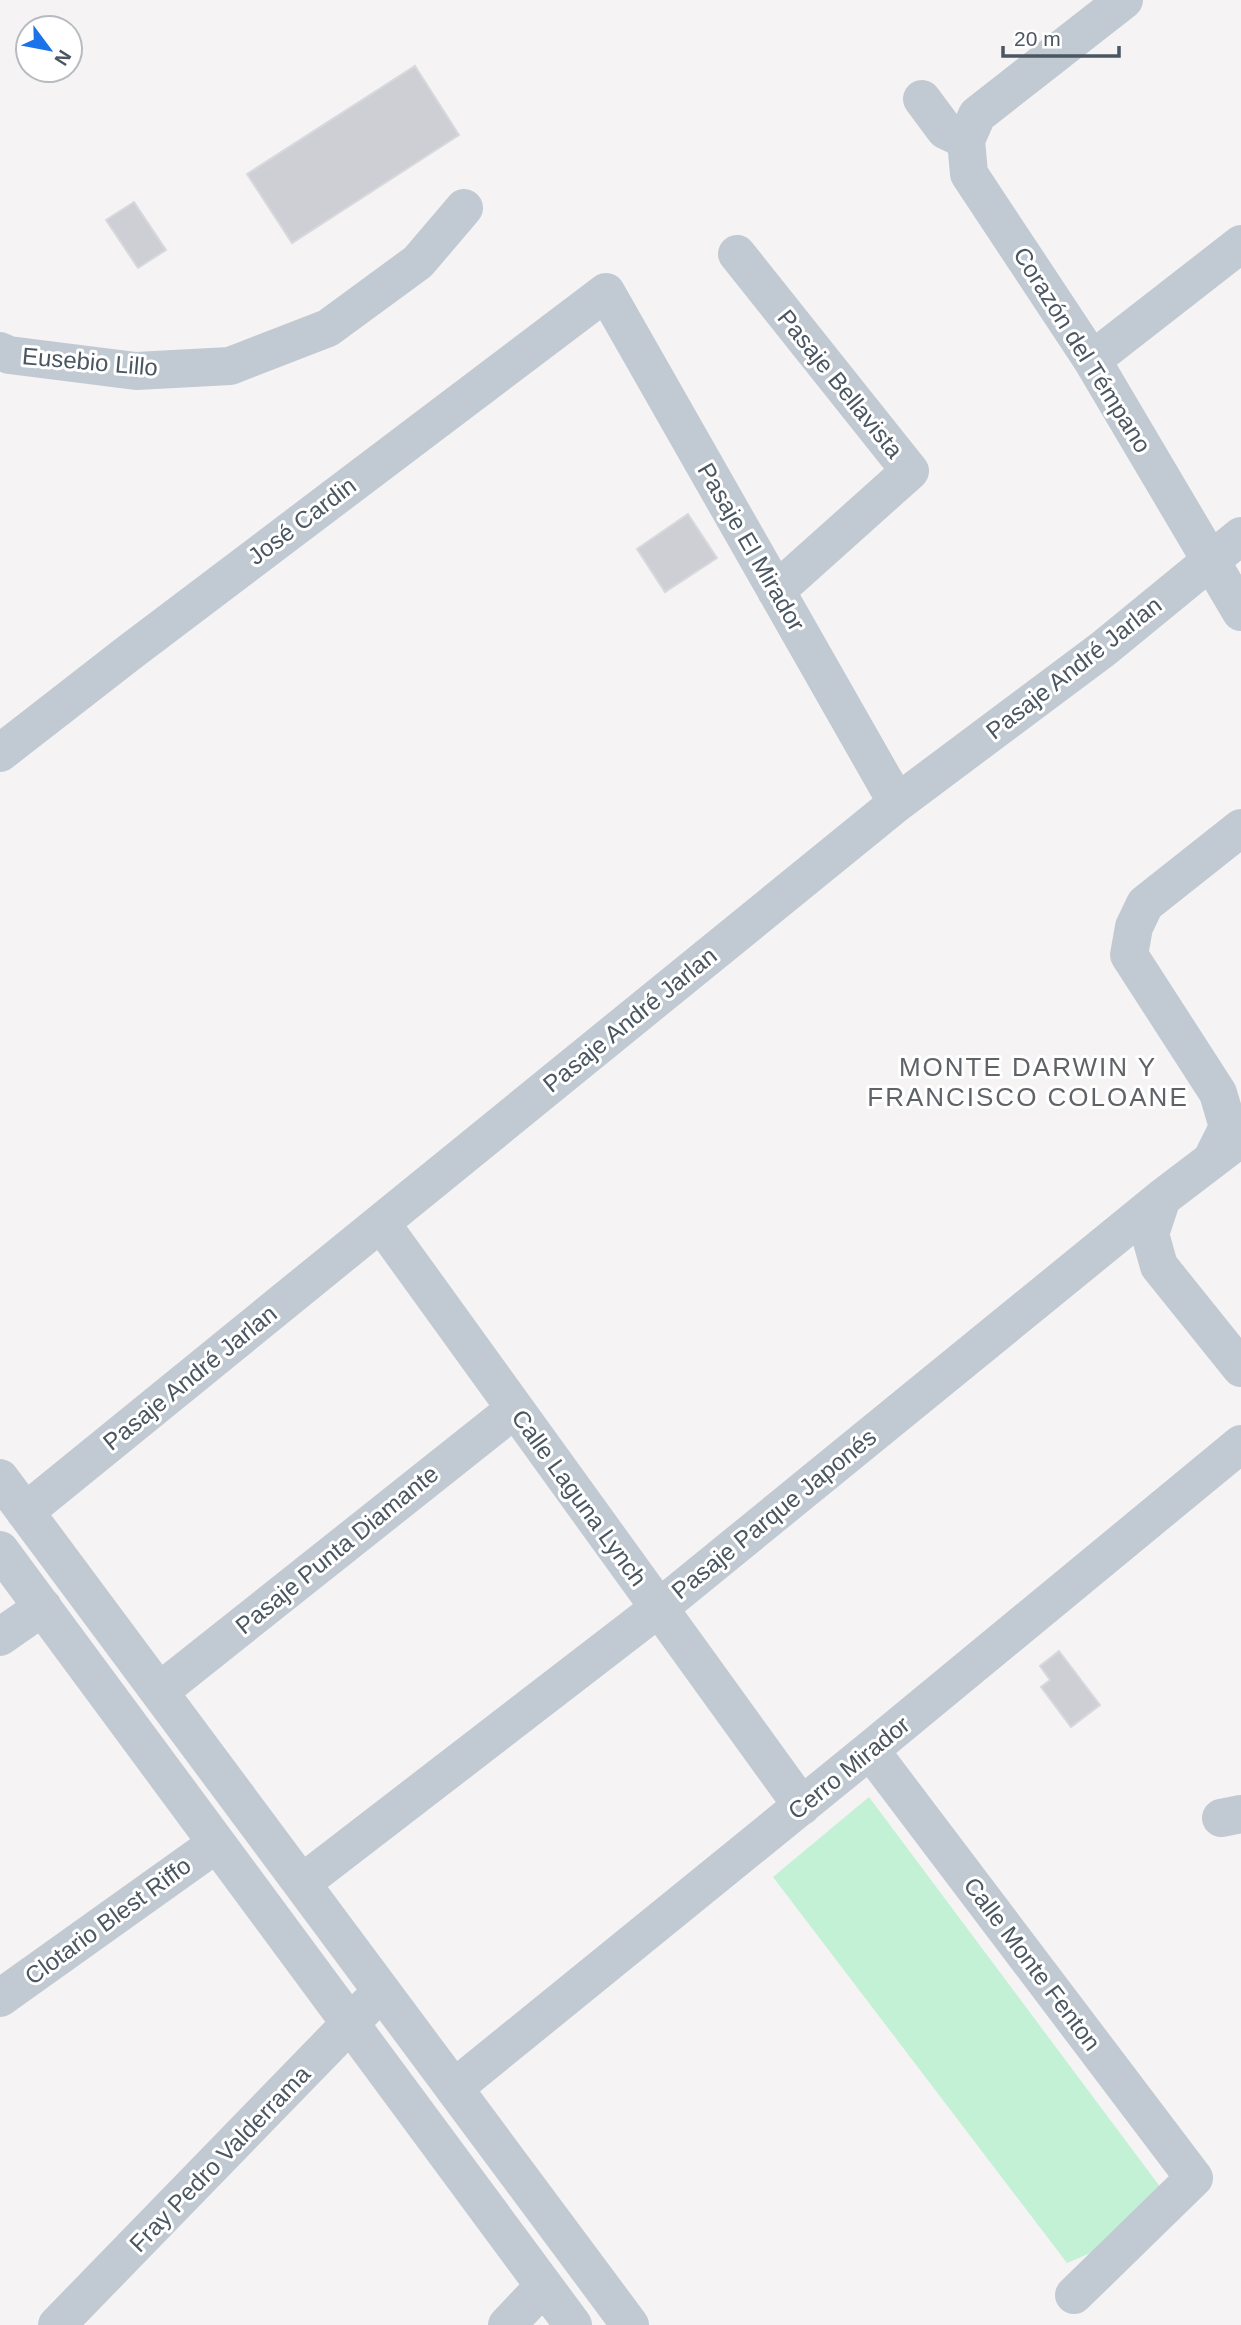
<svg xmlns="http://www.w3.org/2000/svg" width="1241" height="2325" font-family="Helvetica,sans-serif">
  <rect width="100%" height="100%" fill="#f5f3f3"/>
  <!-- green -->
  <path fill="#c3f1d5" d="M 869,1797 L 1161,2188 L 1095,2251 L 1067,2263 L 773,1877 Z"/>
  <!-- building -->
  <path fill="#cdcfd5" stroke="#d7d9de" stroke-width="2" d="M 415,66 L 459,135 L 292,243 L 247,174 Z
    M 134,202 L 166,250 L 138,268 L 106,220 Z
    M 688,514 L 717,558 L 665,592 L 637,549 Z
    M 1059,1651 L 1100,1705 L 1071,1727 L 1041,1687 L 1050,1680 L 1040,1666 Z"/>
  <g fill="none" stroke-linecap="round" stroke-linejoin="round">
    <!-- minor -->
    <path stroke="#c1cad2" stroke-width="38" d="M 1124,0 L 977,115 L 966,140 L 969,174 L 1092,360 L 1241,612
      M 922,99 L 945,130 L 966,140
      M 737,254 L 910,471 L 776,591
      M 0,351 L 9,355 L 136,371 L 230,366 L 328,328 L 418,262 L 464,208
      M 1092,360 L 1241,244
      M 0,753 L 130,652 L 606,292 L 897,803
      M 1212,1159 L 1228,1127 L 1218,1093 L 1129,955 L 1134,927 L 1145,904 L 1241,828
      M 1162,1198 L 1150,1234 L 1159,1266 L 1241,1368
      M 381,1223 L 802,1806
      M 0,1478 L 630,2325
      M 25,1512 L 897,803 L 1103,649 L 1241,536
      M 0,1550 L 573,2325
      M 0,1637 L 43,1607
      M 160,1691 L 515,1409
      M 870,1750 L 1194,2178 L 1074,2295
      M 1221,1818 L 1241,1814
      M 302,1883 L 659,1608 L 1162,1198 L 1241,1138
      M 0,1998 L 216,1844
      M 454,2088 L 870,1750 L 1241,1444
      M 57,2325 L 368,2005
      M 507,2325 L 544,2286"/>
  </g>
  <g text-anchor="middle" stroke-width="6" stroke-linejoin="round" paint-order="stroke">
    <!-- street labels -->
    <g font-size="24" fill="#4a5661" stroke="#fff">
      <text transform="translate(1082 350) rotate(58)" y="8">Corazón del Témpano</text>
      <text transform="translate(90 362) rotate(5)" y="8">Eusebio Lillo</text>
      <text transform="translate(840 384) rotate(51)" y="8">Pasaje Bellavista</text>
      <text transform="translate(302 521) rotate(-37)" y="8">José Cardin</text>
      <text transform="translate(751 547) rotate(60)" y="8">Pasaje El Mirador</text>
      <text transform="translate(1074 668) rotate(-38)" y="8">Pasaje André Jarlan</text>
      <text transform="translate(630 1020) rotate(-39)" y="8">Pasaje André Jarlan</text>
      <text transform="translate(190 1378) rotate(-39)" y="8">Pasaje André Jarlan</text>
      <text transform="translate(579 1498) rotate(54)" y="8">Calle Laguna Lynch</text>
      <text transform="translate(774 1514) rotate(-39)" y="8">Pasaje Parque Japonés</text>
      <text transform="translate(337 1550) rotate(-39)" y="8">Pasaje Punta Diamante</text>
      <text transform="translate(849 1768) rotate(-39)" y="8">Cerro Mirador</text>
      <text transform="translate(108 1921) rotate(-36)" y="8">Clotario Blest Riffo</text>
      <text transform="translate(1032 1964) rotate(53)" y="8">Calle Monte Fenton</text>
      <text transform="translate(220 2159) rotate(-46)" y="8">Fray Pedro Valderrama</text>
    </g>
    <!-- neighbourhood labels -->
    <g font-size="26" letter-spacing="2" fill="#5f6368" stroke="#fff">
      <text x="1028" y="1076">MONTE DARWIN Y<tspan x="1028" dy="30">FRANCISCO COLOANE</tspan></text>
    </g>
  </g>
  <!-- north arrow -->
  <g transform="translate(49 49) rotate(122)"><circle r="33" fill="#ffffff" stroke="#b7bbc0" stroke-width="2"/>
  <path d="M0-5L12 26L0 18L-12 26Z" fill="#1a73e8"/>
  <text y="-10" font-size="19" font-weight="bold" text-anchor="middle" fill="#4a5661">N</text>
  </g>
  <!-- scale -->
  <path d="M1003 46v10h116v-10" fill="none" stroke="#4a5661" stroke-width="3.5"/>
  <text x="1014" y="46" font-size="21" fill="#4a5661" stroke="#ffffff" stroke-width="5" paint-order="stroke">20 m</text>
</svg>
